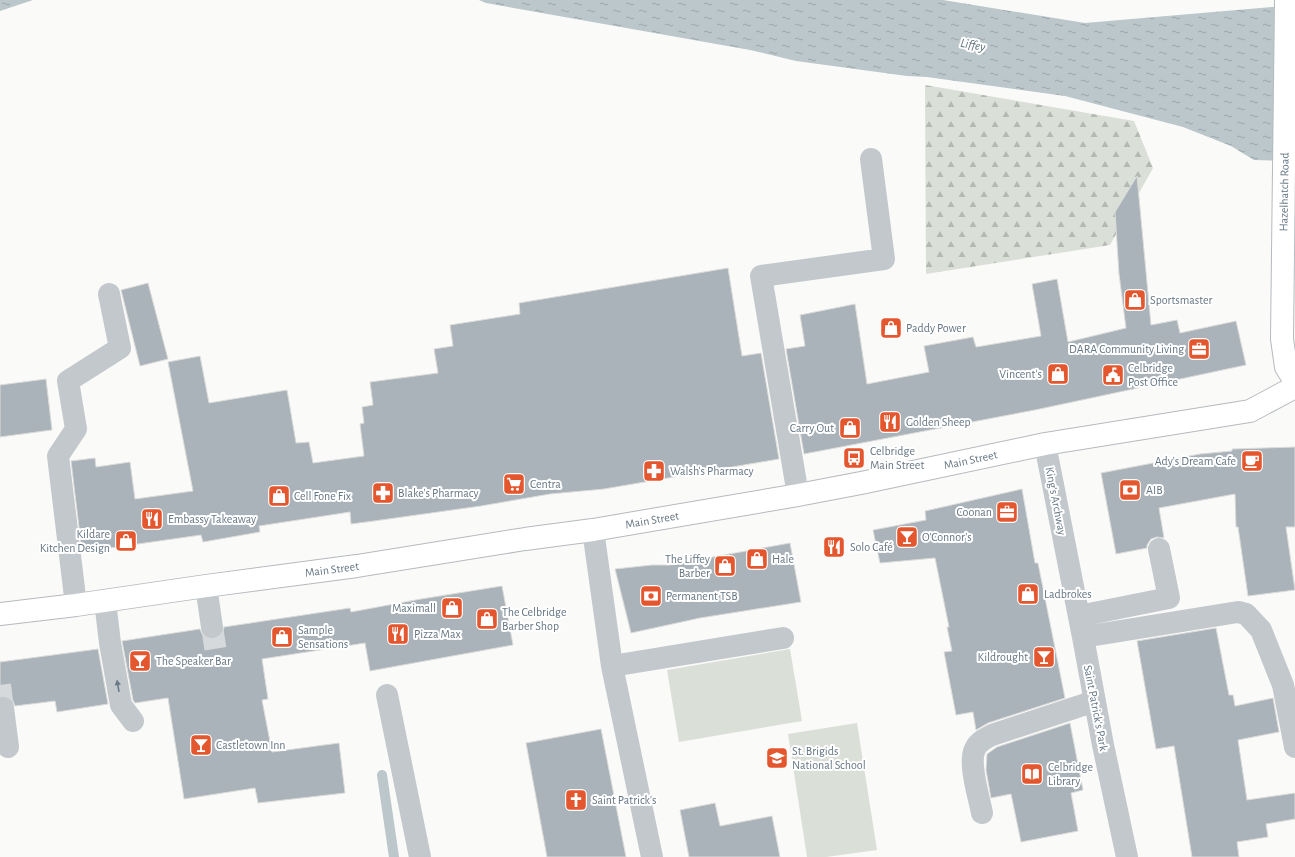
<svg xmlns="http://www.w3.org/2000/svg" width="1295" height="857" font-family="'Alegreya Sans',sans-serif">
  <defs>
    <pattern id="forest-firs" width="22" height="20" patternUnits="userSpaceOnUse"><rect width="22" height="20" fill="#dadfd7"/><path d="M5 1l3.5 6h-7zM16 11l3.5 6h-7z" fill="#b4b9b4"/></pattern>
    <pattern id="water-ripples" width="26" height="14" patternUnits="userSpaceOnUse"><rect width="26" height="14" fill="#bbc7cb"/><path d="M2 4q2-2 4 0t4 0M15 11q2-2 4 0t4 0" fill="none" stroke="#9ca6aa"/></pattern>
  </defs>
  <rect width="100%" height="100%" fill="#fafaf8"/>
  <!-- grass -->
  <path fill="#dadfd7" d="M 790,649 L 802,721 L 679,742 L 667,670 Z
    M 857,723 L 877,850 L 826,857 L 807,857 L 788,734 Z"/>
  <!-- forest -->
  <path fill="url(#forest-firs)" d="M 925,85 L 1134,121 L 1153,168 L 1110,245 L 926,274 Z"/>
  <!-- water -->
  <path fill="url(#water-ripples)" d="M 0,0 L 33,0 L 0,11 Z
    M 479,0 L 943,0 L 1085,23 L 1295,5 L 1284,161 L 1254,160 L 1231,146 L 1183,127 L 1065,96 L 927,77 L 907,76 L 796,61 L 750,50 L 486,3 Z"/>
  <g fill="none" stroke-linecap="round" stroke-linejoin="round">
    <!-- stream -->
    <path stroke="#bbc7cb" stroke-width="10" d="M 382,775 L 394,857"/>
  </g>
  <!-- building -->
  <path fill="#aab3b9" stroke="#dcdcda" d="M 1137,176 L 1151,325 L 1177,320 L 1180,333 L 1236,321 L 1246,365 L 1035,410 L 804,454 L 786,349 L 805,346 L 800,315 L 855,304 L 867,384 L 929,372 L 924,346 L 973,337 L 976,347 L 1041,336 L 1032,284 L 1057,279 L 1068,342 L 1126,328 L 1119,274 L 1115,212 Z
    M 728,268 L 742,356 L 761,353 L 779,459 L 604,489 L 550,494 L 481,506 L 374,521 L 351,524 L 350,512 L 259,526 L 260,532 L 203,542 L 201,535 L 82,552 L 71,461 L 95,458 L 96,467 L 130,462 L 135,499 L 193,491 L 168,362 L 200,356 L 209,403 L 287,390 L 296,443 L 309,442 L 313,463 L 364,456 L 360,424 L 364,423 L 362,407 L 373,405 L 370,382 L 438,373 L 434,349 L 453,346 L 450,325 L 520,314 L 519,303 Z
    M 148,283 L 168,359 L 140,366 L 121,290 Z
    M 46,379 L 52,430 L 0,437 L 0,385 Z
    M 1295,447 L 1295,527 L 1286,527 L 1295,590 L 1248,596 L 1238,527 L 1236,527 L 1235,494 L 1159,508 L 1164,538 L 1157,537 L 1151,539 L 1147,545 L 1147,548 L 1116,554 L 1101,473 L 1200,454 L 1232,451 L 1232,449 Z
    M 1022,489 L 1035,563 L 1038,563 L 1065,698 L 988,723 L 976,730 L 973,712 L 956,715 L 944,652 L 952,651 L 947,627 L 949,627 L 935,558 L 880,563 L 873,530 L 926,520 L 925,511 Z
    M 790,543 L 801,602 L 700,618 L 631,633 L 615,569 L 652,565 L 669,565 Z
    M 502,586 L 513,645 L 370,671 L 365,643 L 262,659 L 268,699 L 262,700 L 272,752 L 339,743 L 345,793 L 258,803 L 255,788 L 184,799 L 168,698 L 135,703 L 133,700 L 122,641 L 200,629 L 202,634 L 207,638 L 214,639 L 220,637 L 223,632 L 224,627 L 350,608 L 351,612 L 421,599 Z
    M 1216,628 L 1229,695 L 1233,695 L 1235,706 L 1273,698 L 1279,732 L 1238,740 L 1247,800 L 1295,793 L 1295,819 L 1266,824 L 1268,837 L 1237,842 L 1239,857 L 1192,857 L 1174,746 L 1156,749 L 1137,641 Z
    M 98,649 L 108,704 L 57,712 L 55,701 L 15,706 L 13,701 L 8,697 L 0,696 L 0,662 Z
    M 1070,723 L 1083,790 L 1071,793 L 1078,831 L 1021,842 L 1011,794 L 991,798 L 986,770 L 987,754 L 997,747 Z
    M 601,729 L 626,857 L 547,857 L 526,743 Z
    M 715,803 L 720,826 L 772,816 L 780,857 L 689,857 L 680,810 Z"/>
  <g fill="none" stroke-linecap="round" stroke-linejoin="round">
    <!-- minor-tunnel -->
    <path stroke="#d5d9db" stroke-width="22" stroke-dasharray="22 11" stroke-linecap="butt" d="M 212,627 L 218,665
      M 0,685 L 3,708"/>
    <!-- major casing -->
    <g stroke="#b5babe" stroke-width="24">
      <g id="major">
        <path d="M 1286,0 L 1282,339 L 1286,367 L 1295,381"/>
        <path id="s1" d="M 0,614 L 76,605 L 206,586 L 357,566 L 525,539 L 593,530 L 798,495 L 861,483 L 1045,444 L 1250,411 L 1295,387"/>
      </g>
    </g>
    <!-- minor -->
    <path stroke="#c3c8cc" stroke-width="22" d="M 1045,444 L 1083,637 L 1103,745 L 1127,857
      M 798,495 L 761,276 L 884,259 L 871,159
      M 593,530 L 612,666 L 652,857
      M 206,586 L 212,627
      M 105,601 L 110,643 L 121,705 L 133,721
      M 76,605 L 58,456 L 76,429 L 68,381 L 120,348 L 109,294
      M 1079,616 L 1169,598 L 1159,549
      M 1083,637 L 1238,612 L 1246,614 L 1261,630 L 1283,685 L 1295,747
      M 612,666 L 783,638
      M 387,695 L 420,857
      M 3,708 L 8,747
      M 982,813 C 979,797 968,763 975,749 C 978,742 986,738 992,735 L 1095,701"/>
    <!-- major -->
    <use href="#major" stroke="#fff" stroke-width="22"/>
  </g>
  <!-- one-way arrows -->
  <defs><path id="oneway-solid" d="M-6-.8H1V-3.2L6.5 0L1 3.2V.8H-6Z"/></defs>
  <use fill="#6a7a87" href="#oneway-solid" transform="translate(118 686) rotate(-100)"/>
  <!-- icons -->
  <defs>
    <g id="shop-square" transform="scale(1.15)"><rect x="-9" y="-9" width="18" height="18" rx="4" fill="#e4572e" stroke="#fff"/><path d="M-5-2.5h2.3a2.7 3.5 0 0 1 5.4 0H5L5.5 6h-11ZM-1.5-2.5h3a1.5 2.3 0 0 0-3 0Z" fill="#fff"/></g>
    <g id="office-square" transform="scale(1.15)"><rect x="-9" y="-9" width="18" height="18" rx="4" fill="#e4572e" stroke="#fff"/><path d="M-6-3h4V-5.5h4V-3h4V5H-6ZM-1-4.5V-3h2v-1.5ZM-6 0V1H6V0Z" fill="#fff"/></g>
    <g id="civic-square" transform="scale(1.15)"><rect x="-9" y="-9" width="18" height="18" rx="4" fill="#e4572e" stroke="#fff"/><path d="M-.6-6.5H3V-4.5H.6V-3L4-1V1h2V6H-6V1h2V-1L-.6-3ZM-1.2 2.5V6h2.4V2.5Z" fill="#fff"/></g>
    <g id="restaurant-square" transform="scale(1.15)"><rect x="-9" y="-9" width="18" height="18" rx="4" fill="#e4572e" stroke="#fff"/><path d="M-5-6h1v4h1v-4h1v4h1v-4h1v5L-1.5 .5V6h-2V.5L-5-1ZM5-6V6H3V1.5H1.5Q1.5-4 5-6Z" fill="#fff"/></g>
    <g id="bus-square" transform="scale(1.15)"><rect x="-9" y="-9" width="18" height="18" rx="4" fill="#e4572e" stroke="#fff"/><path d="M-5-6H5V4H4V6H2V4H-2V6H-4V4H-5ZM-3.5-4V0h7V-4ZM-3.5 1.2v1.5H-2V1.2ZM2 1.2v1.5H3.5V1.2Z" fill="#fff"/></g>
    <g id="cafe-square" transform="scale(1.15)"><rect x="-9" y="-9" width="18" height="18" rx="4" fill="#e4572e" stroke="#fff"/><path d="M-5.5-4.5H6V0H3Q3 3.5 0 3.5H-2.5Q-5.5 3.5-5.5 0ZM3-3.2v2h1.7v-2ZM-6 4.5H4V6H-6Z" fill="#fff"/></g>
    <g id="pharmacy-square" transform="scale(1.15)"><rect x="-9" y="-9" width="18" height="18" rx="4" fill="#e4572e" stroke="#fff"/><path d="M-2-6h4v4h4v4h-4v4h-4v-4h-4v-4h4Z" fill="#fff"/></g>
    <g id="supermarket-square" transform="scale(1.15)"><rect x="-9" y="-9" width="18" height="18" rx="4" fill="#e4572e" stroke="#fff"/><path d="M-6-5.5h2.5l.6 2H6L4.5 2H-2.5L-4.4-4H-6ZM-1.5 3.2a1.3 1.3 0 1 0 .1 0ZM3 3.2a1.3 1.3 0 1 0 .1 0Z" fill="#fff"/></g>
    <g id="bank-square" transform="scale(1.15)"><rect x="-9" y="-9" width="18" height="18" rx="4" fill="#e4572e" stroke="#fff"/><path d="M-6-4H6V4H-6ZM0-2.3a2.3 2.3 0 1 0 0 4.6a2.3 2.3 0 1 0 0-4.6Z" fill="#fff"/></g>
    <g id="bar-square" transform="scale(1.15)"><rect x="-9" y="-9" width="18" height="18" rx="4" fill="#e4572e" stroke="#fff"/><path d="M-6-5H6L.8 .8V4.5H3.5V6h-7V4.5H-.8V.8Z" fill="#fff"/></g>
    <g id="school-square" transform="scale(1.15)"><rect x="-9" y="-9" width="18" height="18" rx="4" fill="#e4572e" stroke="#fff"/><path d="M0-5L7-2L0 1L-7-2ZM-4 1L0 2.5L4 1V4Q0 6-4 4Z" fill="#fff"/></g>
    <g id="library-square" transform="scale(1.15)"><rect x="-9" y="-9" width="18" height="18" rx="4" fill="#e4572e" stroke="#fff"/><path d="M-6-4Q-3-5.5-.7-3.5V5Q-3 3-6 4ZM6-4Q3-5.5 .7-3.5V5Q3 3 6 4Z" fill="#fff"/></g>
    <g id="church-square" transform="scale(1.15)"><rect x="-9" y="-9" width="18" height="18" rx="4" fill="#e4572e" stroke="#fff"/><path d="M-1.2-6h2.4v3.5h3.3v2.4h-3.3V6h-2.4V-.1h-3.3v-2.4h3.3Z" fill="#fff"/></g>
  </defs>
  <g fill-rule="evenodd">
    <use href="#shop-square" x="1135" y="300"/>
    <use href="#shop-square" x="891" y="328"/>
    <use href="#office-square" x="1199" y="349"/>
    <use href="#shop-square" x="1058" y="374"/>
    <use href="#civic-square" x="1113" y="375"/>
    <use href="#restaurant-square" x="890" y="422"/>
    <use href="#shop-square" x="850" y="428"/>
    <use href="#bus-square" x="854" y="458"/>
    <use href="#cafe-square" x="1252" y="461"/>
    <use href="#pharmacy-square" x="654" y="471"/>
    <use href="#supermarket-square" x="514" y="484"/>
    <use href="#bank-square" x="1130" y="490"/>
    <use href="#pharmacy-square" x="383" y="493"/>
    <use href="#shop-square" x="279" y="496"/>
    <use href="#office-square" x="1007" y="512"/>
    <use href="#restaurant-square" x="152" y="519"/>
    <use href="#bar-square" x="907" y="537"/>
    <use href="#shop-square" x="126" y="541"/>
    <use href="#restaurant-square" x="834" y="547"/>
    <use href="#shop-square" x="757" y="559"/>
    <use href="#shop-square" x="725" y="566"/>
    <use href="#shop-square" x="1028" y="594"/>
    <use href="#bank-square" x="651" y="596"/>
    <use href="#shop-square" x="452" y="608"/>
    <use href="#shop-square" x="487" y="619"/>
    <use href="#restaurant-square" x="398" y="634"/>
    <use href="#shop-square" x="282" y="637"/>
    <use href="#bar-square" x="1044" y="657"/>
    <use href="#bar-square" x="140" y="661"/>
    <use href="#bar-square" x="201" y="745"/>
    <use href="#school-square" x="777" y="758"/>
    <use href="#library-square" x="1032" y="774"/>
    <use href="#church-square" x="576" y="800"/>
  </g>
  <g text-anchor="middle" stroke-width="4" stroke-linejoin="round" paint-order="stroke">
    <!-- street labels -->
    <g font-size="12" fill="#657683" stroke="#fff">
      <text transform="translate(1284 192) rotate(-89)" y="4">Hazelhatch Road</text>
      <text dy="4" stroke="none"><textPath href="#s1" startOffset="983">Main Street</textPath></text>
      <text transform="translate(1056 501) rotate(79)" y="4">King's Archway</text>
      <text dy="4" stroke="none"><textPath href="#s1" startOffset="659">Main Street</textPath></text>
      <text dy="4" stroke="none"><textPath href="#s1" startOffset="335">Main Street</textPath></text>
      <text transform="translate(1096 708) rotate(79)" y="4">Saint Patrick's Park</text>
    </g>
    <!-- poi labels -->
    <g font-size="12" fill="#657683" stroke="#fff" text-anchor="start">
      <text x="1150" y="304">Sportsmaster</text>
      <text x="906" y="332">Paddy Power</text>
      <text x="1184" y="353" text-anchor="end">DARA Community Living</text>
      <text x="1128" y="372">Celbridge<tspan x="1128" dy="14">Post Office</tspan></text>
      <text x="1042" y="378" text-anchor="end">Vincent's</text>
      <text x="906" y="426">Golden Sheep</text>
      <text x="834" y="432" text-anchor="end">Carry Out</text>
      <text x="870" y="455">Celbridge<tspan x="870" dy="14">Main Street</tspan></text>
      <text x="1236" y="465" text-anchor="end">Ady's Dream Cafe</text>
      <text x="670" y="475">Walsh's Pharmacy</text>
      <text x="530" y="488">Centra</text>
      <text x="1146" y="494">AIB</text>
      <text x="398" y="497">Blake's Pharmacy</text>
      <text x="294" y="500">Cell Fone Fix</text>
      <text x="992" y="516" text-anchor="end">Coonan</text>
      <text x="168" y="523">Embassy Takeaway</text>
      <text x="110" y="538" text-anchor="end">Kildare<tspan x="110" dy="14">Kitchen Design</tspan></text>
      <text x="922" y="541">O’Connor’s</text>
      <text x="850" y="551">Solo Café</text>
      <text x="710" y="563" text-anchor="end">The Liffey<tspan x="710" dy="14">Barber</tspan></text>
      <text x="772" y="563">Hale</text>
      <text x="1044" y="598">Ladbrokes</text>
      <text x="666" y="600">Permanent TSB</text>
      <text x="436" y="612" text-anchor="end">Maximall</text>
      <text x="502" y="616">The Celbridge<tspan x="502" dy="14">Barber Shop</tspan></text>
      <text x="298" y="634">Sample<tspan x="298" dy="14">Sensations</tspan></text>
      <text x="414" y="638">Pizza Max</text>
      <text x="1028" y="661" text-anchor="end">Kildrought</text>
      <text x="156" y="665">The Speaker Bar</text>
      <text x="216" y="749">Castletown Inn</text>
      <text x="792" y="755">St. Brigids<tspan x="792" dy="14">National School</tspan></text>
      <text x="1048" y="771">Celbridge<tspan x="1048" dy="14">Library</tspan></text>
      <text x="592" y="804">Saint Patrick's</text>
    </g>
    <!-- water labels -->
    <g font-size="13" font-style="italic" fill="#60757c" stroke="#fff">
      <text transform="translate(973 44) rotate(11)" y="5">Liffey</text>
    </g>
  </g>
</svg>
